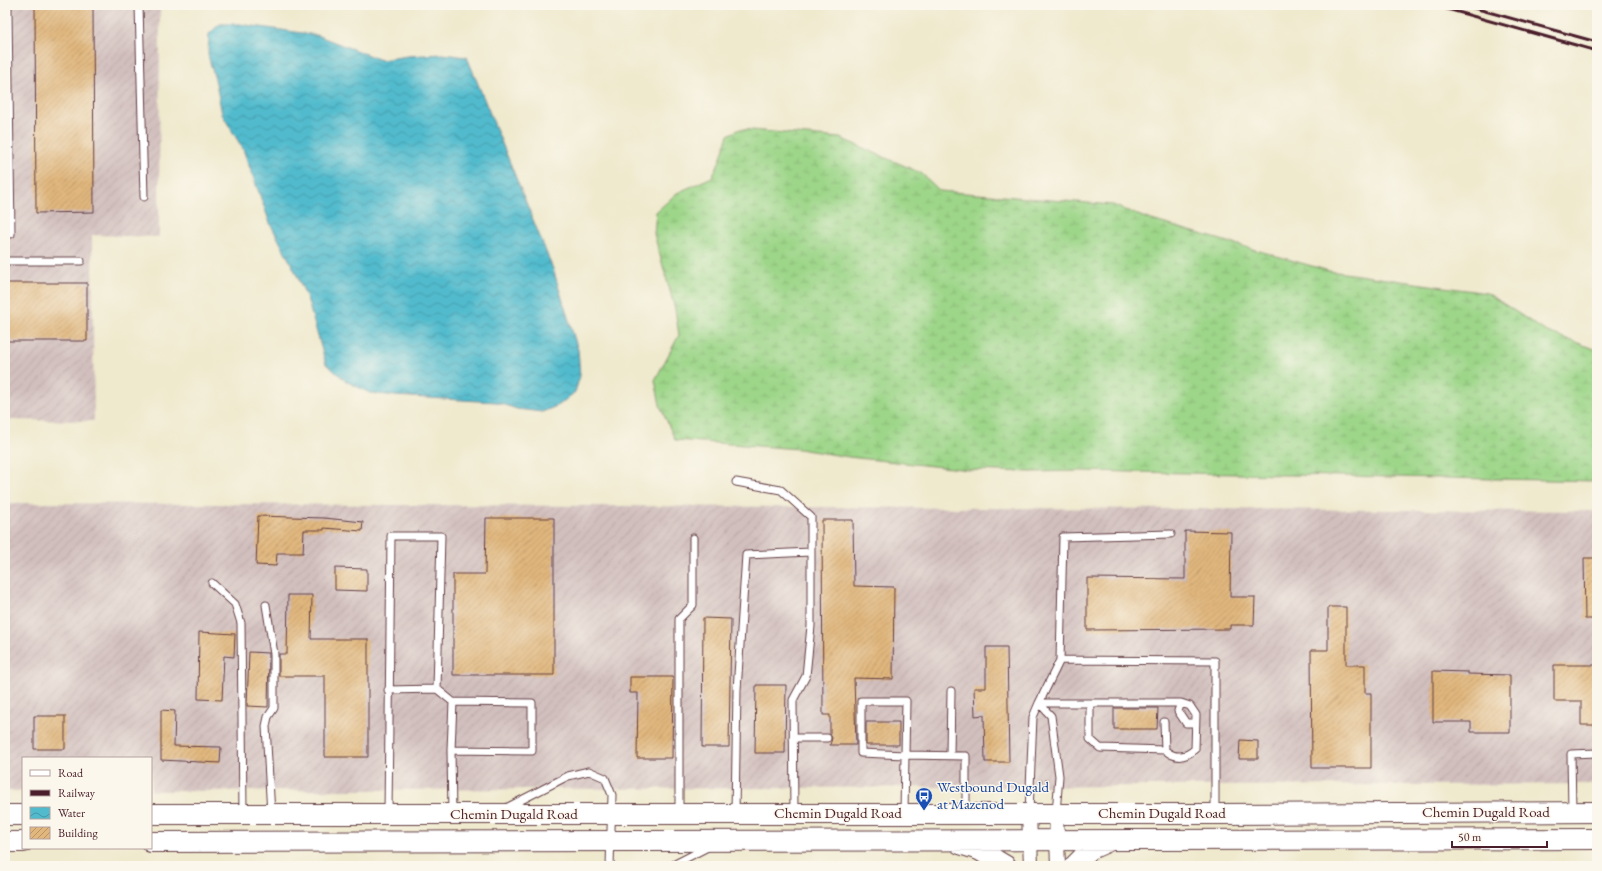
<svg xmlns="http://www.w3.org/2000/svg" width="1602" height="871" font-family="'EB Garamond',serif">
  <defs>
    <pattern id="industrial-furrows" width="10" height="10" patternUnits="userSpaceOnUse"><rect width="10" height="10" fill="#d1bfbe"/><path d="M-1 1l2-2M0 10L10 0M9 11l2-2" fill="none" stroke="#b5a4a3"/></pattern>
    <pattern id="wetland-marsh" width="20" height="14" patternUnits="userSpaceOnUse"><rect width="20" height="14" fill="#9dd689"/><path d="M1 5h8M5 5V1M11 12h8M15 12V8" fill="none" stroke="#89b776"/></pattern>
    <pattern id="water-waves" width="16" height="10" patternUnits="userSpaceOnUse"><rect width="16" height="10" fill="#51bbcd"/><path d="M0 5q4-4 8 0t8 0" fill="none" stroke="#4597a7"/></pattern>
    <pattern id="building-hatch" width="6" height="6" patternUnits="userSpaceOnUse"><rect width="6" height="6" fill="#e1b77e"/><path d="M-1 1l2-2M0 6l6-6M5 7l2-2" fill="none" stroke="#b89467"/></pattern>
  </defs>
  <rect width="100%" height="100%" fill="#fbf7ec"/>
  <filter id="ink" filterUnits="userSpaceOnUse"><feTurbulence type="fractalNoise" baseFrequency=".025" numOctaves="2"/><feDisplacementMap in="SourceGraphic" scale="8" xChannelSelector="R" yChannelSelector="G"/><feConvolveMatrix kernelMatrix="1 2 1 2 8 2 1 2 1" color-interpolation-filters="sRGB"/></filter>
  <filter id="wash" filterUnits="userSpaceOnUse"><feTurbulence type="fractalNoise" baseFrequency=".012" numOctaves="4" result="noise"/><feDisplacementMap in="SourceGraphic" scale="16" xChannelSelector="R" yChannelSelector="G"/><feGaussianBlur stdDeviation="0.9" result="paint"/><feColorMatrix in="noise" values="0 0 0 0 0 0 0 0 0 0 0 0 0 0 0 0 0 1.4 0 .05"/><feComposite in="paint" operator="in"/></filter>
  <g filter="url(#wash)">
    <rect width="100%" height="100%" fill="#efe9cd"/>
    <!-- industrial -->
    <path fill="url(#industrial-furrows)" d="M 5,5 L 160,5 L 159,237 L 92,235 L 94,421 L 5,420 Z
      M 5,503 L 1597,511 L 1597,784 L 151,791 L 151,758 L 23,758 L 23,791 L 5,791 Z"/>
    <!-- wetland -->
    <path fill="url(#wetland-marsh)" stroke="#747a5a" d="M 740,129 L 840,138 L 921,173 L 940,191 L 1113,205 L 1148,219 L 1329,271 L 1487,293 L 1545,331 L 1597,350 L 1597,481 L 1083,471 L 1031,472 L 970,470 L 849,457 L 799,449 L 675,440 L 660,405 L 655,380 L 679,335 L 675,309 L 654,234 L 656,212 L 677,193 L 712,177 L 720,160 L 728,135 Z"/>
    <!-- water -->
    <path fill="url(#water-waves)" stroke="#4e6d7c" d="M 220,24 L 239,24 L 316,35 L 381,60 L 408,56 L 443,54 L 467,57 L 553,269 L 578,350 L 580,376 L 575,392 L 559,405 L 542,412 L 517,409 L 496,402 L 395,396 L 370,393 L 346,381 L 326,364 L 307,298 L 295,271 L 270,223 L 243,149 L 222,114 L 216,83 L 208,55 L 209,34 Z"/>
    <g id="blocks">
      <!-- building -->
      <path fill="url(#building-hatch)" d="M 35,5 L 93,5 L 94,212 L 36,213 Z
        M 5,283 L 87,283 L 87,341 L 5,341 Z
        M 258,516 L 324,518 L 363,522 L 362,531 L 324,528 L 324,530 L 304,530 L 303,553 L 277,553 L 276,566 L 256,565 Z
        M 486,518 L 554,518 L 554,675 L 453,675 L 453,574 L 485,574 Z
        M 822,520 L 853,520 L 854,586 L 894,587 L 893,679 L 854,678 L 856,745 L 830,745 L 832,738 L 830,734 L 830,715 L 823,715 Z
        M 1185,531 L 1231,532 L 1230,597 L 1255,597 L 1254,625 L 1230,625 L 1230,629 L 1087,630 L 1087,578 L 1185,579 Z
        M 1584,558 L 1597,558 L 1597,619 L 1585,619 Z
        M 335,568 L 367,569 L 367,591 L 335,590 Z
        M 288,595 L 312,595 L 311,639 L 368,639 L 368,757 L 325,757 L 325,676 L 279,676 L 279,654 L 287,654 Z
        M 1328,607 L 1346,607 L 1346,665 L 1365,665 L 1365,693 L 1371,693 L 1371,768 L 1312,768 L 1311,650 L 1328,650 Z
        M 703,618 L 731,619 L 729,747 L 702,747 Z
        M 199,632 L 235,634 L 234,657 L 224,656 L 222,700 L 198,699 Z
        M 986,647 L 1007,647 L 1009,762 L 985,762 L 984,715 L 975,716 L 974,688 L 986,688 Z
        M 249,652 L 269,653 L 268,707 L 247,706 Z
        M 1554,665 L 1597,665 L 1597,725 L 1581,725 L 1581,701 L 1554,701 Z
        M 1433,671 L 1468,672 L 1468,674 L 1510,675 L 1510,732 L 1471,732 L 1471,722 L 1433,722 Z
        M 630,677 L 673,677 L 672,758 L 637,758 L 638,693 L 630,693 Z
        M 756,685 L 786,685 L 785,753 L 755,753 Z
        M 1114,708 L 1158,708 L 1157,729 L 1114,729 Z
        M 161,710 L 175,711 L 174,746 L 221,747 L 220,763 L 161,760 Z
        M 34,716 L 65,716 L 65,749 L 34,749 Z
        M 866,722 L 899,722 L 899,745 L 866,745 Z
        M 1240,740 L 1258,741 L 1258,759 L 1239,759 Z"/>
    </g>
  </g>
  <g filter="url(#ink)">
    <use href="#blocks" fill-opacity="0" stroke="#633d43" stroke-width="1"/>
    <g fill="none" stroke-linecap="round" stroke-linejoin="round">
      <!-- lane casing -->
      <g stroke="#633d43" stroke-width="9">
        <path id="lane" d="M 8,5 L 8,13
          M 139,5 L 144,197
          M 5,13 L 8,13 L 11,234
          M 5,261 L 81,261
          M 736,482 L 781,490 L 811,517 L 811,626 L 806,676 L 793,700 L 794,813
          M 212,583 L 235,604 L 241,623 L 243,812
          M 266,605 L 274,654 L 274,708 L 268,717 L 266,726 L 271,814
          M 1060,660 L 1215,661 L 1215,813
          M 437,689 L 453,702
          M 861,701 L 906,701 L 905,755 L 861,753 Z
          M 1090,703 L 1090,739 L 1100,748 L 1165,750 C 1175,759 1185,758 1195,749 L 1196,715 L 1190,706 L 1181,703 L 1039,703 L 1060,660 L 1063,537 L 1171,534
          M 1181,703 L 1178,711 L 1186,723 L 1195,723
          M 1164,722 L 1165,750
          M 793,738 L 827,738
          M 451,750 L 532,751 L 532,703 L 453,702 L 451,750 L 452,814
          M 950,755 L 951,691
          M 506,808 L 568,776 L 589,771 L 605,778 L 612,795 L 610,866
          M 1572,810 L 1571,754 L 1597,753
          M 1029,812 L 1033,717 L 1039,703 L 1051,716 L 1059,776 L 1056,813
          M 679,813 L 679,619 L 693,605 L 693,538
          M 735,813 L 737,690 L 746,555 L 811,552
          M 904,813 L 905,755 L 966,756 L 966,813
          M 388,814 L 391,536 L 441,536 L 437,689 L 388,690
          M 671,866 L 708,847"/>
      </g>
      <!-- street casing -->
      <g stroke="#633d43" stroke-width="16">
        <path id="street" d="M 1029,813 L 1031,866
          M 1056,813 L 1058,866"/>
      </g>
      <!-- secondary casing -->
      <g stroke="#633d43" stroke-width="22">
        <path id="secondary" d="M 151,814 L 1215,814 L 1597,812
          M 5,815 L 23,815
          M 5,842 L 23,842
          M 151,842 L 1597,839
          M 960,844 L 979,850 L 1006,866
          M 1074,866 L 1091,849 L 1109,841"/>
      </g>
      <!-- path -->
      <path stroke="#633d43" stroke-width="2.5" stroke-dasharray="3 3" stroke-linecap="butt" d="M 1039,781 L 1050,781
        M 5,865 L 29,866"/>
      <!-- lane -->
      <use href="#lane" stroke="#fff" stroke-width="7"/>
      <!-- street -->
      <use href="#street" stroke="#fff" stroke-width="14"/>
      <!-- secondary -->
      <use href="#secondary" stroke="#fff" stroke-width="20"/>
      <!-- rail -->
      <path stroke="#4a1f2b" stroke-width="3" d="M 1433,5 L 1597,51
        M 1463,5 L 1597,42"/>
    </g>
  </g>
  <!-- icons -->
  <defs>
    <g id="bus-pin" transform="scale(0.9)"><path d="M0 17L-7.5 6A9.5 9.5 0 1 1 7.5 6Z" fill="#1a4fb4" stroke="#fbf7ec"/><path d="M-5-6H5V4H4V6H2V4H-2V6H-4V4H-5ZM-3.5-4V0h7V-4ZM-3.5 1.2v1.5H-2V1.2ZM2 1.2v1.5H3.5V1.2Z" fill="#fff"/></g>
  </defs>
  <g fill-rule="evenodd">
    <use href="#bus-pin" x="924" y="796"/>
  </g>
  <g text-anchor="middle" stroke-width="3" stroke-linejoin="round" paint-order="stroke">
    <!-- transit labels -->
    <g font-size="15" fill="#164399" stroke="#fbf7ec" text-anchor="start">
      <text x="937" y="792">Westbound Dugald<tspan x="937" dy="17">at Mazenod</tspan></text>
    </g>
    <!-- street labels -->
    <g font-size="15" fill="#4a1f2b" stroke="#fbf7ec">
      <text x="1486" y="817">Chemin Dugald Road</text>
      <text x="838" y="818">Chemin Dugald Road</text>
      <text x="1162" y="818">Chemin Dugald Road</text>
      <text x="514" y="819">Chemin Dugald Road</text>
    </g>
  </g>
  <!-- margin -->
  <rect width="1602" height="871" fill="none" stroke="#fbf7ec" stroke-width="20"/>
  <!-- legend -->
  <rect x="22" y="757" width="130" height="92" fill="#fbf7ec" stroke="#b4a19f"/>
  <rect x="30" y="770" width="20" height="6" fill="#ffffff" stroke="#b4a19f"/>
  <text x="58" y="777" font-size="12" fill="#4a1f2b">Road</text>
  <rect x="30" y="790" width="20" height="6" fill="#4a1f2b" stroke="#b4a19f"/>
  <text x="58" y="797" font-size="12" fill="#4a1f2b">Railway</text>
  <rect x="30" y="807" width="20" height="12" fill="url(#water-waves)" stroke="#b4a19f"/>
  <text x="58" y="817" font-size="12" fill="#4a1f2b">Water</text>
  <rect x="30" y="827" width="20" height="12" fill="url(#building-hatch)" stroke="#b4a19f"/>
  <text x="58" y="837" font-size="12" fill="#4a1f2b">Building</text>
  <!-- scale -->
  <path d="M1452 841v6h95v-6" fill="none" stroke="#4a1f2b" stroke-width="2"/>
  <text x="1458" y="841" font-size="12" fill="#4a1f2b" stroke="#fbf7ec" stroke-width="3" paint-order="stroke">50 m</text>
</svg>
